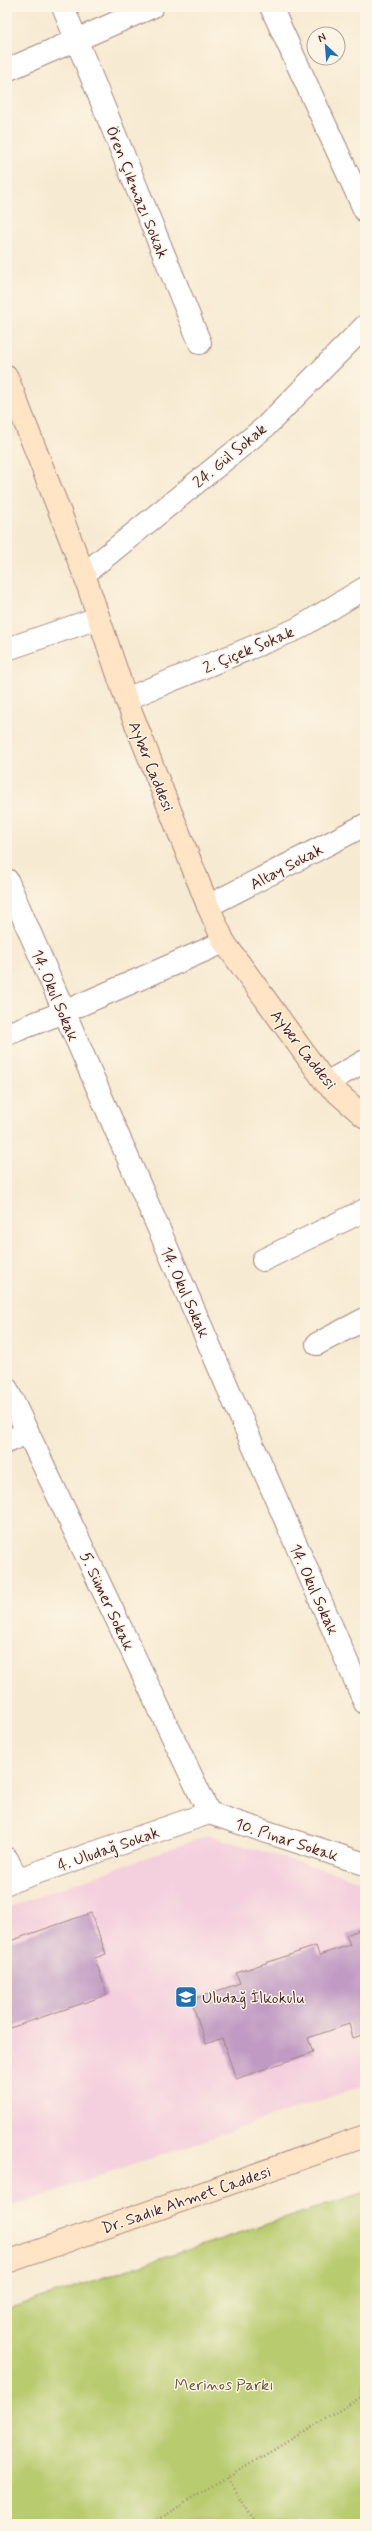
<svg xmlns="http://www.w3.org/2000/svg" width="372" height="2531" font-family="Mynerve,sans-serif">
  <rect width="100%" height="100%" fill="#fcf5e5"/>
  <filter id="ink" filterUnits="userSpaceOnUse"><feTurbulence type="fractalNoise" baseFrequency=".025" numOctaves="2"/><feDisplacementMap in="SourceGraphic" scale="8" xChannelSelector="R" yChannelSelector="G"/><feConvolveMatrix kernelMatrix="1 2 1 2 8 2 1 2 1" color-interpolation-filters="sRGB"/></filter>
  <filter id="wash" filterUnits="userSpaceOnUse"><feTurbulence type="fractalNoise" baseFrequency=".012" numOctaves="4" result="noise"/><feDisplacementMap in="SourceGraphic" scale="16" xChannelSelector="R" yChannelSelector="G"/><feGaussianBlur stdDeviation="0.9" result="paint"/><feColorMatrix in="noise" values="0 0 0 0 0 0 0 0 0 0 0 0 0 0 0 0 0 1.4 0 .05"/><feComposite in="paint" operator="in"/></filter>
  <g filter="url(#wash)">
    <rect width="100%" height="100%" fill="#f7ead2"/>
    <!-- built -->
    <path fill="#f4cfde" d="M 208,1835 L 365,1882 L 365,2085 L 7,2208 L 7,1908 Z"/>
    <!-- green -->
    <path fill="#b8cb6e" stroke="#81754c" d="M 365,2192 L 365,2524 L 7,2524 L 7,2309 Z"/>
    <g id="blocks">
      <!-- building -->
      <path fill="#c09ac3" d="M 91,1913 L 106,1954 L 95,1958 L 107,1995 L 7,2029 L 7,1942 Z
        M 365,1928 L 365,2034 L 353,2038 L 349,2024 L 308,2038 L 313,2052 L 236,2079 L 222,2038 L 206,2044 L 191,2000 L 240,1983 L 236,1973 L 316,1946 L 319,1955 L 350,1945 L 346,1935 Z"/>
    </g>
  </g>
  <g filter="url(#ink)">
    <use href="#blocks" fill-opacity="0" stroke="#a0847e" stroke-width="1"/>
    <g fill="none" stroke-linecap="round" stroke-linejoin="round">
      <!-- minor casing -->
      <g stroke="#a0847e" stroke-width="24">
        <path id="minor" d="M 63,7 L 200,343
          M 271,7 L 365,211
          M 7,70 L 152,7
          M 84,574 L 265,427 L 365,326
          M 7,649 L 98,618
          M 126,699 L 297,629 L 365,588
          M 7,880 L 365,1703
          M 208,906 L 365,825
          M 7,1034 L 64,1012 L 224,942
          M 326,1083 L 365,1061
          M 263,1260 L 365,1210
          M 317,1344 L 365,1319
          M 7,1389 L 209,1813
          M 7,1442 L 28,1432
          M 209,1813 L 365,1864
          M 7,1859 L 17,1879
          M 7,1883 L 209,1813"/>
      </g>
      <!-- secondary casing -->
      <g stroke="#a0847e" stroke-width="24">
        <path id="secondary" d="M 7,377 L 84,574 L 126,699 L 208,906 L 224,942 L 326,1083 L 365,1117
          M 7,2262 L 365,2136"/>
      </g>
      <!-- path -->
      <path stroke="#a0847e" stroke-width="2.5" stroke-dasharray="1 3" stroke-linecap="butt" d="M 227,2478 L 255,2524
        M 150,2524 L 365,2395"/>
      <!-- minor -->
      <use href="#minor" stroke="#fff" stroke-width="22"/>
      <!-- secondary -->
      <use href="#secondary" stroke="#ffe4c6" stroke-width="22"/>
    </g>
  </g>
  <!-- icons -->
  <defs>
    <g id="school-square" transform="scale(1.15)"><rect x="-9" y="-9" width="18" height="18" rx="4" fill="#1f6fb2" stroke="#fcf5e5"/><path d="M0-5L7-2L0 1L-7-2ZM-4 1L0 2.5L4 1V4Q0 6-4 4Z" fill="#fff"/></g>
  </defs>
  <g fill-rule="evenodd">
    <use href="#school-square" x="186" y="1997"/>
  </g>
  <g text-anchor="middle" stroke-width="3" stroke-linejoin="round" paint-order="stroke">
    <!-- street labels -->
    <g font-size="16" fill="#4a1f2b" stroke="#fcf5e5">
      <text transform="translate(138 192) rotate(68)" y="6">Ören Çıkmazı Sokak</text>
      <text transform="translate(229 455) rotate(-40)" y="6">24. Gül Sokak</text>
      <text transform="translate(248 649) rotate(-23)" y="6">2. Çiçek Sokak</text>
      <text transform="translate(152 766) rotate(68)" y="6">Ayber Caddesi</text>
      <text transform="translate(286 866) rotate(-28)" y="6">Altay Sokak</text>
      <text transform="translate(56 995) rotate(67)" y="6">14. Okul Sokak</text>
      <text transform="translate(304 1049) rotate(52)" y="6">Ayber Caddesi</text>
      <text transform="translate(186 1292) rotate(66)" y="6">14. Okul Sokak</text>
      <text transform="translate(315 1589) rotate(66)" y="6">14. Okul Sokak</text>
      <text transform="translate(108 1601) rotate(65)" y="6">5. Sümer Sokak</text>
      <text transform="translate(287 1839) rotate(18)" y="6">10. Pınar Sokak</text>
      <text transform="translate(108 1848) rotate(-19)" y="6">4. Uludağ Sokak</text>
      <text transform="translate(186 2199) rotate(-19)" y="6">Dr. Sadık Ahmet Caddesi</text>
    </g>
    <!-- poi labels -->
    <g font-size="16" fill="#4a1f2b" stroke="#fcf5e5" text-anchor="start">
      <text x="202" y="2003">Uludağ İlkokulu</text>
    </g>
    <!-- park labels -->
    <g font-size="16" fill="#6b533f" stroke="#fcf5e5">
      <text x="224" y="2390">Merinos Parkı</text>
    </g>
  </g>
  <!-- margin -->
  <rect width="372" height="2531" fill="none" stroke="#fcf5e5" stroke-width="24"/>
  <!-- north arrow -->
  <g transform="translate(326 46) rotate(334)"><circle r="19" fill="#fcf5e5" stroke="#b59f9b"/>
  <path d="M0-3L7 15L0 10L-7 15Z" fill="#1f6fb2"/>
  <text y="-6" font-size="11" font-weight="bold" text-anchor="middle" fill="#4a1f2b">N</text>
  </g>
</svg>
